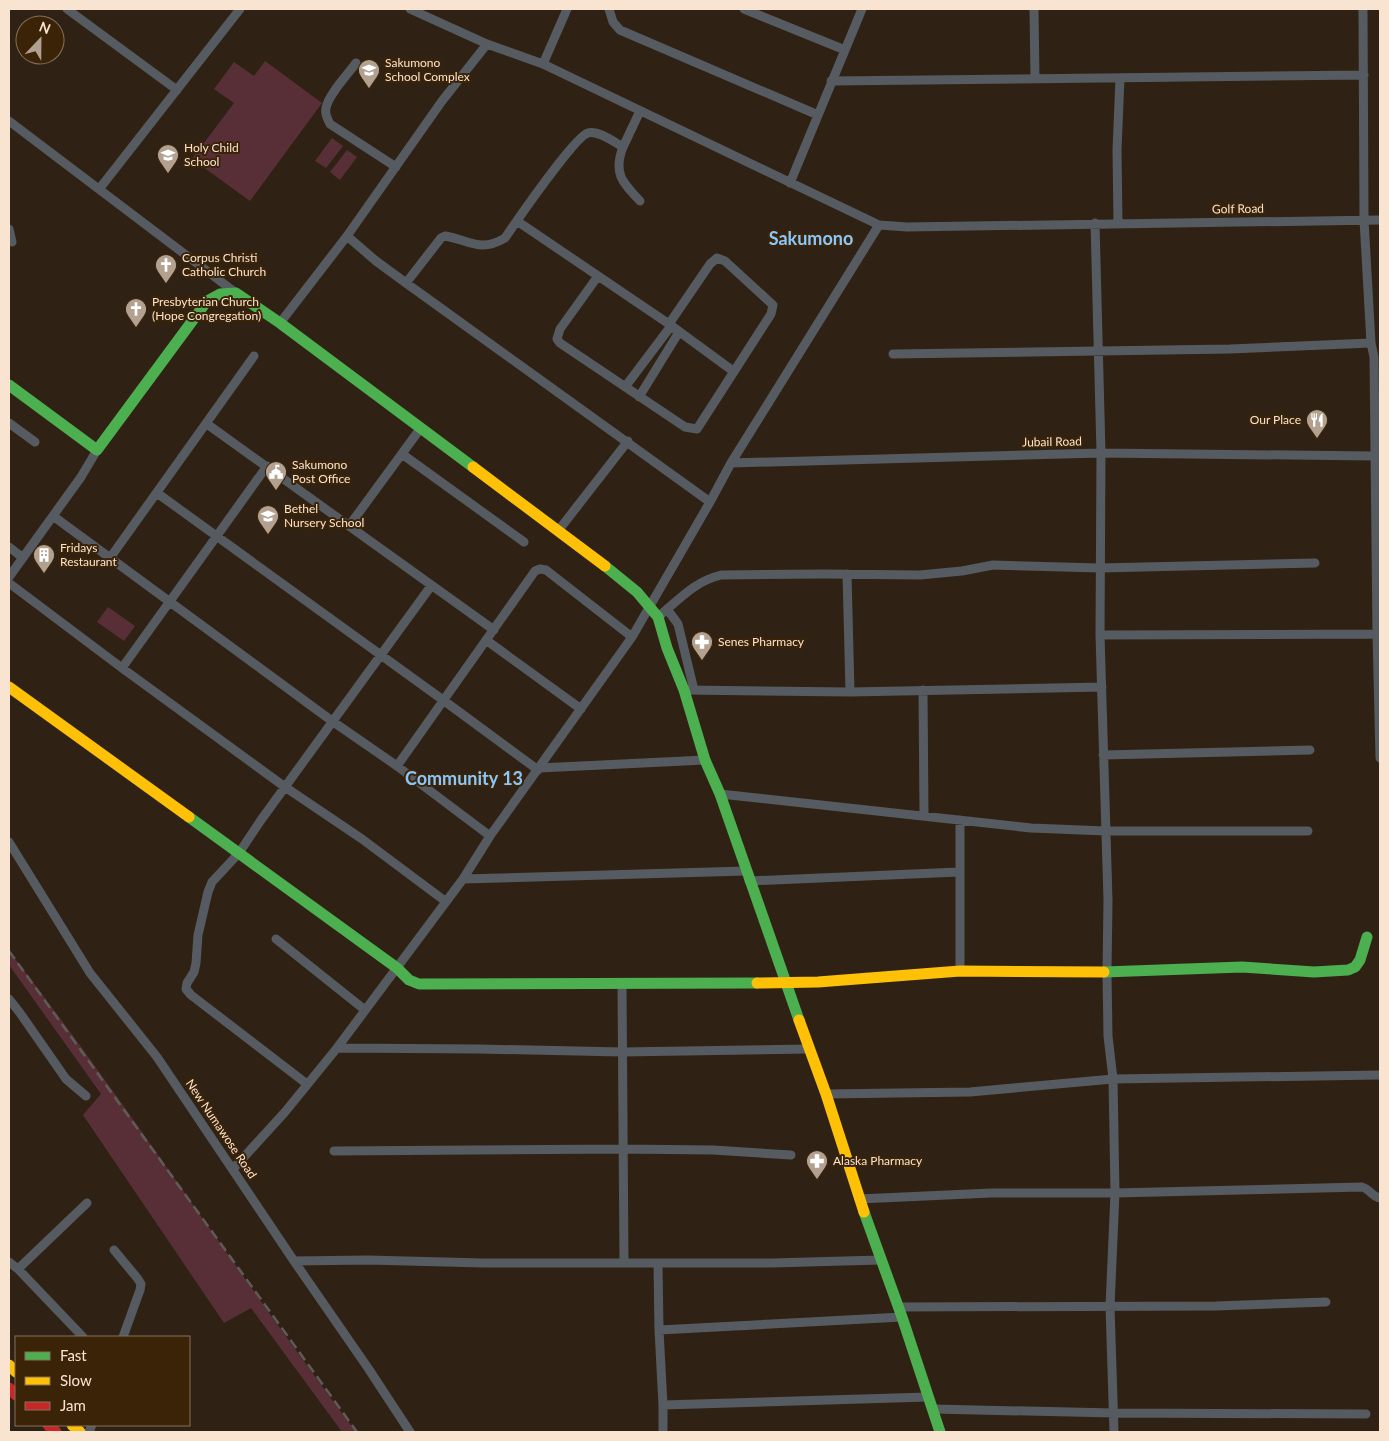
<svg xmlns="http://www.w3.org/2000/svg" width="1389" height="1441" font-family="Lato,sans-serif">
  <rect width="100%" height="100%" fill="#2f2214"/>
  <!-- green -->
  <path fill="#592f37" d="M 265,61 L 322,103 L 250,201 L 192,159 L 234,103 L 214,89 L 234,62 L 254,76 Z
    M 332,138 L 343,146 L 326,168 L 315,161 Z
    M 347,150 L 357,157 L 340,180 L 330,172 Z
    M 108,607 L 135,626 L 124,641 L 97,622 Z
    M 9,951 C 130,1107 237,1274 356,1432 L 342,1432 L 251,1308 L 224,1323 L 83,1115 L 101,1094 L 9,965 Z"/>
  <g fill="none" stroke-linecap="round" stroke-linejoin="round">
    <!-- street -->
    <path stroke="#555b60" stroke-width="9" d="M 67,9 L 177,90
      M 410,9 L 487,44 L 543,64 L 879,225 L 907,227 L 1380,220
      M 609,9 L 613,22 L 620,30 L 818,115
      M 744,9 L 845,50
      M 1034,9 L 1035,79
      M 1363,9 L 1364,220 L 1371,343 L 1374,357 L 1377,634 L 1380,758
      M 356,63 C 348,74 328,95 326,108 C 325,114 327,118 330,124 L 396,167
      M 543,64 L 567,9
      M 831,81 L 1364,75
      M 9,121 L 236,293
      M 623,147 C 613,173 622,182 640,201
      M 790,183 L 862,9
      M 100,188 L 240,9
      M 517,221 L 669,324 L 733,371
      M 1095,223 L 1101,453 L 1100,635 L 1108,900 L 1107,972 L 1108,1036 L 1113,1079 L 1115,1193 L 1110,1306 L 1114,1432
      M 1118,223 L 1117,150 L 1120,78
      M 9,229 L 12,242
      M 347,236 L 376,261 L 406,283 L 710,502
      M 598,276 L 560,329 L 557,339 L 560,343 L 685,427 L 697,429 L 771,314 L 773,305 L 725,261 L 717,258 L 710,264 L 669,324
      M 406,283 L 441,238 L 445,236 C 469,240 480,253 505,238 C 516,222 575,136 588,133 C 598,130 614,142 623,147 L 640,111
      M 280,323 L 347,236 L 442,101 L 487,44
      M 893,354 L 1230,349 L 1371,343
      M 625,387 L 671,326
      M 639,397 L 679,332
      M 9,423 L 35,442
      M 207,424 L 494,630
      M 402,454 L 524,542
      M 731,463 L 1101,453 L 1374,456
      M 157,493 L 443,700 L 538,770
      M 53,516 L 332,721 L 397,766 L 490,836
      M 349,526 L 420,429
      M 558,531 L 628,441
      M 9,547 L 22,557
      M 110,558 L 254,356
      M 847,574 L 850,692
      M 9,577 L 81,477 L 97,450
      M 9,583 L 122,668 L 285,787 L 362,839 L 445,901
      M 667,609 L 678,624 L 694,690
      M 658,617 C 679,600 693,582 721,575 L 824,574 L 920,575 L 962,571 L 993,565 L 1100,568 L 1315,563
      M 1100,635 L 1377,634
      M 486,640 L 581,709
      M 122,668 L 267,466
      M 684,690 L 850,692 L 1102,687
      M 923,690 L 924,816
      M 1103,755 L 1310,750
      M 397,766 L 535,571 L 540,569 L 546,570 L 632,637
      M 539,768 L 705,760
      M 720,794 L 1031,828 L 1106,831 L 1308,831
      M 960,820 L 960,971
      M 9,842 L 90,973 L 157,1057 L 294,1261 L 368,1368 L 410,1432
      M 463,879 L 746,871
      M 749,881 L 959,872
      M 276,939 L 365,1010
      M 622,984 L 624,1263
      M 9,999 L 20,1013 L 66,1079 L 86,1096
      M 337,1048 L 479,1049 L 622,1052 L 809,1049
      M 307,1084 L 191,995 L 186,989 L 187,983 L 194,972 L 196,963 L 198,935 L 208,892 L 212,882 L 239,853 L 261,820 L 431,586
      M 826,1094 L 970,1092 L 1113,1079 L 1380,1075
      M 334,1151 L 622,1149 L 713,1150 L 791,1155
      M 233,1169 L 285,1112 L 337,1048 L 463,879 L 490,836 L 632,637 L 710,502 L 731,463 L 879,225
      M 859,1199 L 991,1193 L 1115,1193 L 1362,1187 C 1370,1189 1372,1197 1380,1198
      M 114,1250 L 138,1279 L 141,1284 L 140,1290 L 123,1337
      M 294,1261 L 368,1260 L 483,1263 L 772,1263 L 881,1260
      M 9,1262 L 18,1269 L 83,1337
      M 658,1263 L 659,1330 L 663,1405 L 663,1432
      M 18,1269 L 87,1203
      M 898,1307 L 1216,1306 L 1326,1302
      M 659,1330 L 902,1317
      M 663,1405 L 928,1397
      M 933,1409 L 1114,1413 L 1366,1414
      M 89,1432 L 92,1425"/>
    <!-- fast -->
    <path stroke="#4caf50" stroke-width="11" d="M 9,385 L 97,450 L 207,301 L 220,294 L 236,293 L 280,323 L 473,467
      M 605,566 L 637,592 L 658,617 L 667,648 L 684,690 L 705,760 L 720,794 L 799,1020
      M 189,817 L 397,968 L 409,980 L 419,984 L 757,983
      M 1104,972 L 1242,967 L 1314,972 L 1348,970 L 1355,967 L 1360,960 L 1367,937
      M 864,1212 L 902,1317 L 940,1432"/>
    <!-- slow -->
    <path stroke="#ffc107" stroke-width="11" d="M 473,467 L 605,566
      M 9,687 L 189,817
      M 757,983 L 818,982 L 960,971 L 1104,972
      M 799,1020 L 826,1094 L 864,1212
      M 9,1365 L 16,1372
      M 72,1425 L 80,1432"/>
    <!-- jam -->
    <path stroke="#c62828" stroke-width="11" d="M 9,1388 L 16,1395
      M 48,1425 L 56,1432"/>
    <!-- rail -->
    <path stroke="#5e5c59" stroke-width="2.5" stroke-dasharray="10 5" stroke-linecap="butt" d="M 9,951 L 357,1432"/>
  </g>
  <!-- icons -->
  <defs>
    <g id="school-pin" transform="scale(1.125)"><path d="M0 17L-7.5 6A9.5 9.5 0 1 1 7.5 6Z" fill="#b2a090" stroke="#3b2308"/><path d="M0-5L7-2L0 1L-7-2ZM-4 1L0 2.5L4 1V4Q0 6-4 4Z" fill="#fff"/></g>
    <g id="church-pin" transform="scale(1.125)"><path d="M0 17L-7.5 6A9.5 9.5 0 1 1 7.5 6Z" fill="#b2a090" stroke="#3b2308"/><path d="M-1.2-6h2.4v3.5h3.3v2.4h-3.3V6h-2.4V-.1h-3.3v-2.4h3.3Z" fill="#fff"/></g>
    <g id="restaurant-pin" transform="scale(1.125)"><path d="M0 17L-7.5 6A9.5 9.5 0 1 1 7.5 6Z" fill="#b2a090" stroke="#3b2308"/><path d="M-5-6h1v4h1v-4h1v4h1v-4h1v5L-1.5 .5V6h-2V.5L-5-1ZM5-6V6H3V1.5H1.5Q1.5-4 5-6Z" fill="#fff"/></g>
    <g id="civic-pin" transform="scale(1.125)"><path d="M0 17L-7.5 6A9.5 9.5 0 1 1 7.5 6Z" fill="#b2a090" stroke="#3b2308"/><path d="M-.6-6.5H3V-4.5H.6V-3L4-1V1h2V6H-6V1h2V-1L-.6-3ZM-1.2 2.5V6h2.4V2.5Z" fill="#fff"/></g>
    <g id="building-pin" transform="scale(1.125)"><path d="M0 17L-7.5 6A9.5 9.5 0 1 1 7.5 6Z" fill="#b2a090" stroke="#3b2308"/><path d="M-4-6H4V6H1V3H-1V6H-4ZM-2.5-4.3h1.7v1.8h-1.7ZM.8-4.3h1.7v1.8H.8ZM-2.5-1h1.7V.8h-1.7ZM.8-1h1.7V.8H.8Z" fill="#fff"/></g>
    <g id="pharmacy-pin" transform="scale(1.125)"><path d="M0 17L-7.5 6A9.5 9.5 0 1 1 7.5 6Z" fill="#b2a090" stroke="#3b2308"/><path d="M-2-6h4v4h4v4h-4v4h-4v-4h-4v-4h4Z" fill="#fff"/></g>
  </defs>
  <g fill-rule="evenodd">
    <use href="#school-pin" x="369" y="70"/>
    <use href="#school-pin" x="168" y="155"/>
    <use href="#church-pin" x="166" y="265"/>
    <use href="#church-pin" x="136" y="309"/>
    <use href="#restaurant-pin" x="1317" y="420"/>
    <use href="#civic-pin" x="276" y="472"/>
    <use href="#school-pin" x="268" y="516"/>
    <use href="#building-pin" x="44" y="555"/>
    <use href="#pharmacy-pin" x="702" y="642"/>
    <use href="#pharmacy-pin" x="817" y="1161"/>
  </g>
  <g text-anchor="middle" stroke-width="4" stroke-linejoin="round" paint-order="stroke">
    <!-- poi labels -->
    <g font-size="12" fill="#f9e4d2" stroke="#3b2308" text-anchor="start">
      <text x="385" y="67">Sakumono<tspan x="385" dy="14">School Complex</tspan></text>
      <text x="184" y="152">Holy Child<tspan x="184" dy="14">School</tspan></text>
      <text x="182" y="262">Corpus Christi<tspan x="182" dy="14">Catholic Church</tspan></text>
      <text x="152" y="306">Presbyterian Church<tspan x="152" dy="14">(Hope Congregation)</tspan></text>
      <text x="1301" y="424" text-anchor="end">Our Place</text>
      <text x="292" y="469">Sakumono<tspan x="292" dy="14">Post Office</tspan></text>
      <text x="284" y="513">Bethel<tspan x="284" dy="14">Nursery School</tspan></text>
      <text x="60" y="552">Fridays<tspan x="60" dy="14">Restaurant</tspan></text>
      <text x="718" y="646">Senes Pharmacy</text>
      <text x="833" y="1165">Alaska Pharmacy</text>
    </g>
    <!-- street labels -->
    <g font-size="12" fill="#f9e4d2" stroke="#3b2308">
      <text transform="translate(1238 209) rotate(-1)" y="4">Golf Road</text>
      <text transform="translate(1052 442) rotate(-1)" y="4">Jubail Road</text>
      <text transform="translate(221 1129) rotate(56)" y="4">New Numawose Road</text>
    </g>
    <!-- district labels -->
    <g font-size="18" font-weight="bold" fill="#88c7fd" stroke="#3b2308">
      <text x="811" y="245">Sakumono</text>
      <text x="464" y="785">Community 13</text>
    </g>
  </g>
  <!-- border -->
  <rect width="1389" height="1441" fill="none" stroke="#f9e4d2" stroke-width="20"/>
  <!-- legend -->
  <rect x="15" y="1336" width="175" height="90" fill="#3b2308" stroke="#877059"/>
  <rect x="25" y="1352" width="25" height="8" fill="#4caf50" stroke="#877059"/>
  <text x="60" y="1361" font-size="15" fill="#f9e4d2">Fast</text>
  <rect x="25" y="1377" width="25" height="8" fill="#ffc107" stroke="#877059"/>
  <text x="60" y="1386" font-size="15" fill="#f9e4d2">Slow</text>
  <rect x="25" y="1402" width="25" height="8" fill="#c62828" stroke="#877059"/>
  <text x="60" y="1411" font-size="15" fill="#f9e4d2">Jam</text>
  <!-- north arrow -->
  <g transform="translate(40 40) rotate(22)"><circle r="24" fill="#3b2308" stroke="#877059"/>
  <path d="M0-4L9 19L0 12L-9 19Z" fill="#b2a090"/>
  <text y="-8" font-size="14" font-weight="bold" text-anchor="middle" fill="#f9e4d2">N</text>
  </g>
</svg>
